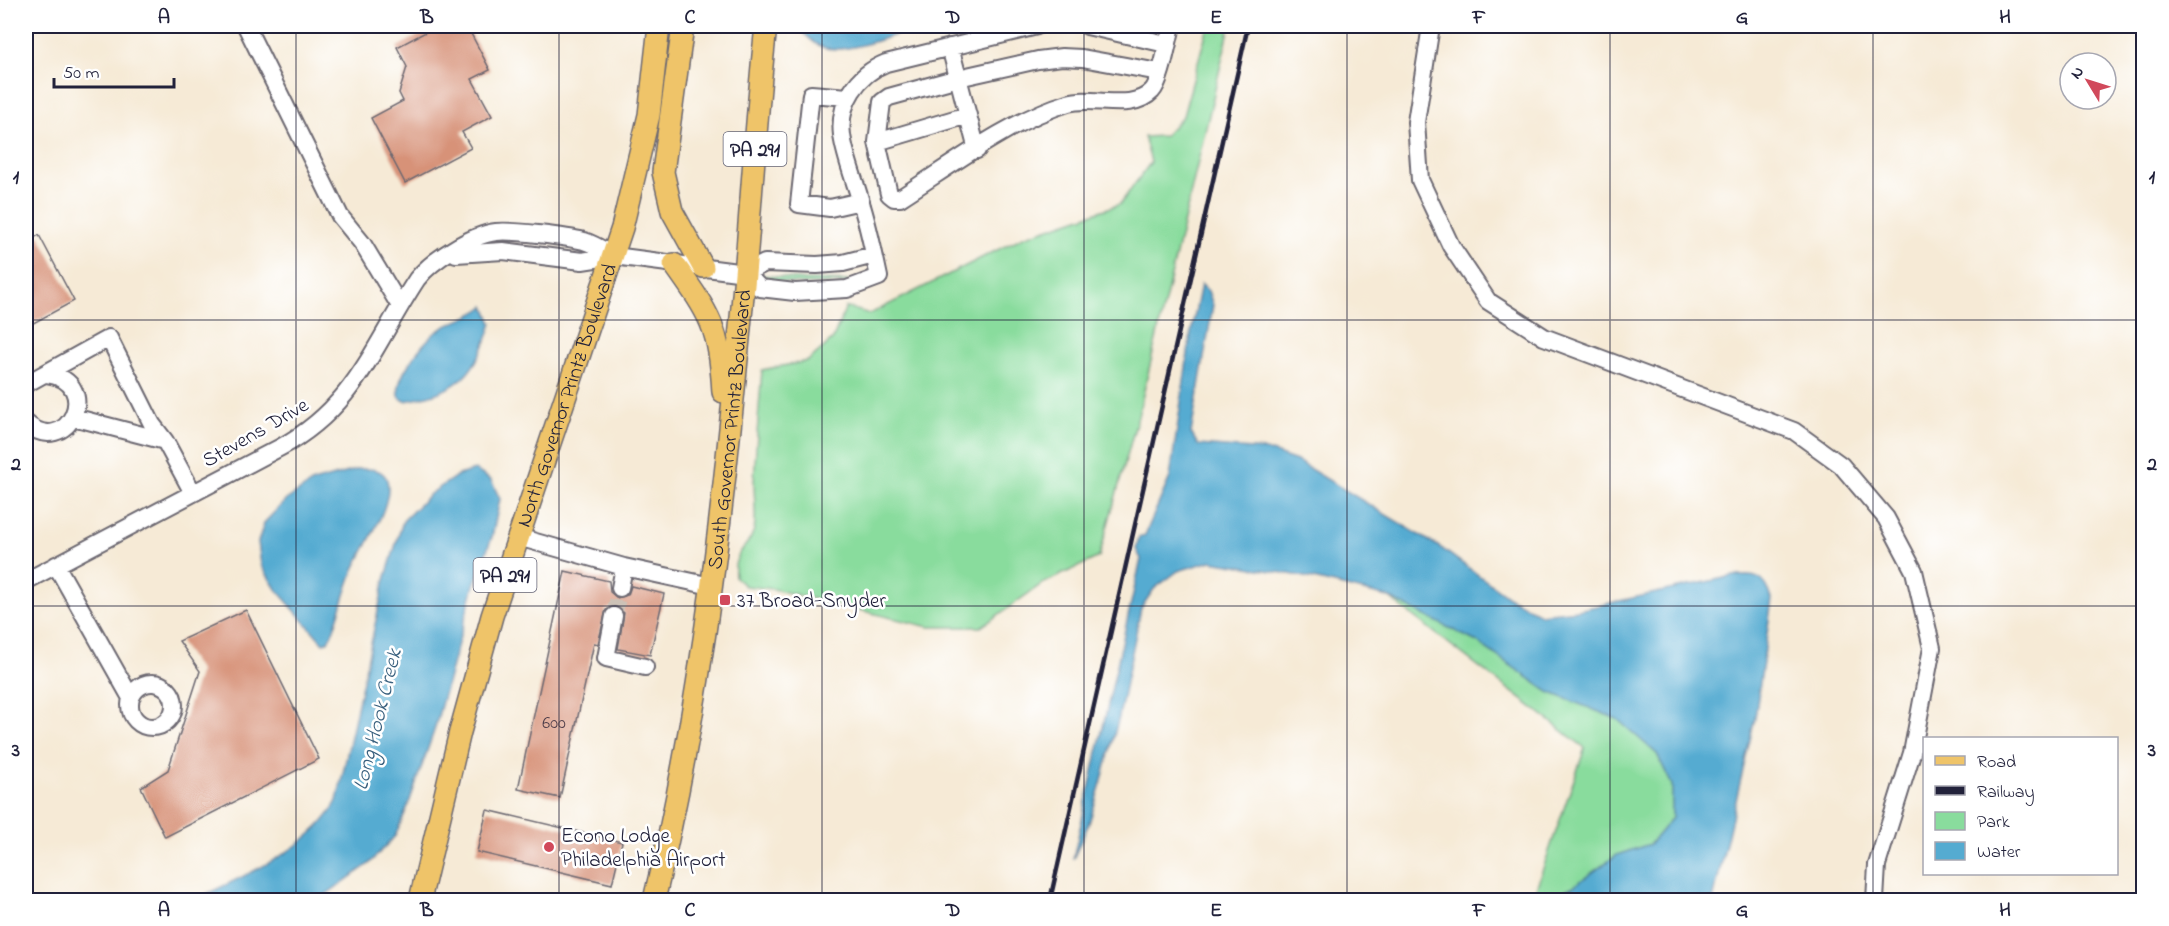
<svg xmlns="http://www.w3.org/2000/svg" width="2169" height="926" font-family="'Indie Flower',sans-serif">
  <rect width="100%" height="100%" fill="#fff"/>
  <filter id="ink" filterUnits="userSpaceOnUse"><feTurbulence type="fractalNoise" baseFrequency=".0167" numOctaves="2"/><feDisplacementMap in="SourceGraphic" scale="12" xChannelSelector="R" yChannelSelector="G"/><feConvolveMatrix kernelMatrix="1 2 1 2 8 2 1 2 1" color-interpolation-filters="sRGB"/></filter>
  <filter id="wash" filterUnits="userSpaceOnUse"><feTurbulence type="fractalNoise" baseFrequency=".008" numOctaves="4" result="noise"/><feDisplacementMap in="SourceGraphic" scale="24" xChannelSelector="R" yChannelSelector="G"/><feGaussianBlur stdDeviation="1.35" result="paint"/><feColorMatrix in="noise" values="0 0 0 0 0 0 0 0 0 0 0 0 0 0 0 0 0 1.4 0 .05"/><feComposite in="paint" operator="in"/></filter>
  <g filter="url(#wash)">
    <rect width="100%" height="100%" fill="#f6ead6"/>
    <!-- green -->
    <path fill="#89dc9d" stroke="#567f6c" stroke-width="1.5" d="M 1208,26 L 1230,26 L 1138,416 L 1099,557 L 1042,584 L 981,627 L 929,627 L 773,589 L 745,586 L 735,577 C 732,546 752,550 755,524 C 756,510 754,496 754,482 C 756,444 759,407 762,370 L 808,361 L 833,339 L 846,307 L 870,314 L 1023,237 L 1120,204 L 1151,162 L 1144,137 L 1164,136 L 1183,116 Z
      M 762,275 L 805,280 L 848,281 L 848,283 L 802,284 L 761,279 Z
      M 1388,597 L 1477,642 L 1549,692 L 1618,719 L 1657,754 L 1672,785 L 1672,818 L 1650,844 L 1617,855 L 1572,887 L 1544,900 L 1532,900 L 1585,748 Z"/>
    <!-- water -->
    <path fill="#55abd1" stroke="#3c6686" stroke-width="1.5" d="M 797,26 L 922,26 C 897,33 846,56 822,47 C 812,43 805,34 797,26 Z
      M 1201,284 L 1208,291 L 1213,305 L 1191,433 L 1198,445 L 1266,450 L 1297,461 L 1441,548 L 1510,598 L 1540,614 L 1578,610 L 1733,576 C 1756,575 1765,575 1772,599 L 1755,718 L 1713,900 L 1544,900 L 1572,887 L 1617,855 L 1650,844 L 1672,818 L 1672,785 L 1657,754 L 1617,719 L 1549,692 L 1477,642 L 1388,597 L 1301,576 L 1211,561 L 1178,571 L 1154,589 L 1141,608 L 1119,717 L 1102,780 L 1089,823 L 1073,859 L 1141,559 L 1136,549 L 1139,537 L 1145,535 L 1170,477 L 1191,333 Z
      M 485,306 L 492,323 C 476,374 460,392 405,401 L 400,398 C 391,381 423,343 436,332 C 451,321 471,318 485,306 Z
      M 359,469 C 369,469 379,468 385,476 C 399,498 361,551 353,572 C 345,592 340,614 332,634 L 327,642 L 323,643 L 276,589 L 261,565 L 258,542 L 264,523 L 286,500 L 313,482 Z
      M 475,470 L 491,480 L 500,499 L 492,537 L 474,585 L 434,731 L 408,806 L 395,836 L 369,864 L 318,900 L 194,900 C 241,877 313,849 337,801 L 384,583 L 403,521 L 430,494 L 458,475 Z"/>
    <g id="blocks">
      <!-- building -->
      <path fill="#d79278" d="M 437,26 L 467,26 L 490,70 L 472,79 L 492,116 L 462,132 L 471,148 L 405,183 L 371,118 L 403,101 L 399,93 L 407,67 L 397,47 Z
        M 39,235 L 74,301 L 26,327 L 26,242 Z
        M 565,571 L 609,581 L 610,592 L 617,598 L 628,595 L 631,586 L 664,594 L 650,655 L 618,649 L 624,613 L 617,606 L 606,610 L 598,644 L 594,643 L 560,798 L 518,789 Z
        M 246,610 L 319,759 L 165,837 L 141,787 L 168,770 L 200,671 L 179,641 Z
        M 487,810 L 622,842 L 612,884 L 477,852 Z"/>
    </g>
  </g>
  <g filter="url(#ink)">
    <use href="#blocks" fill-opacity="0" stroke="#6c6871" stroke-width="1.5"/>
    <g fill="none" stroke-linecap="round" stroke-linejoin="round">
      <!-- minor-tunnel -->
      <path stroke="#ccc2b7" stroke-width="16" stroke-dasharray="16 8" stroke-linecap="butt" d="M 614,616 L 620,588"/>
      <!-- minor casing -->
      <g stroke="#6c6871" stroke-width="20">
        <path id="minor" d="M 246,26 L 340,216 L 362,243 L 400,306
          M 1087,26 L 1166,44
          M 1431,26 L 1416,122 L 1420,180 L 1451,246 L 1488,301 L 1544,337 L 1794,431 L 1841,465 L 1886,518 L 1914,571 L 1932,648 L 1912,753 L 1877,865 L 1875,900
          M 950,47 L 977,150
          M 1159,72 L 1082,58 L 1062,57 L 1038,60 L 958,78 L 889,97 L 882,102 L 877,142 L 889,194 L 894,198 L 900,198 C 950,166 1011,120 1068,103 C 1093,95 1131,113 1152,91 C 1161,82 1168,40 1172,26
          M 848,97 L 811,94 L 799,204 L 830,208 L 861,201
          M 877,142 L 968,115
          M 456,254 L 503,251 L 582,261 L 614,256 L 745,273
          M 745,273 L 760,288 L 795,292 L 847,289 L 879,277 C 874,253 869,229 862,206 C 856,183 845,158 842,135 C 838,103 858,74 886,63 L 1037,26
          M 745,273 L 765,263 L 817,265 L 843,263 L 874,255
          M 26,384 L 109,338 L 152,424 L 165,441 L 193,493
          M 73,417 L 165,441
          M 26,423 C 67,460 104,382 47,374
          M 518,537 L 624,567 L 711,586
          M 56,565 L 131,698
          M 26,581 L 281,447 C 355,407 373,346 417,279 C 432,260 471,235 496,232 C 512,230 568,237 584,241 C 594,244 605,251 614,256
          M 620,588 L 624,567
          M 614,616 L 606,658 L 645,667
          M130 705a22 22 0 1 1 44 0a22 22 0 1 1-44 0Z"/>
      </g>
      <!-- major casing -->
      <g stroke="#6c6871" stroke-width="24">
        <g id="major">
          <path d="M 683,26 L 663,172 L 672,211 L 703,267"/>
          <path d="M 674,264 C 711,316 719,327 723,392"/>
          <path id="s1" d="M 420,900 L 460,732 L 492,616 L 622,228 L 649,115 L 659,26"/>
          <path id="s2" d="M 654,900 C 704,695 726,484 745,274 C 752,191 757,108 766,26"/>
        </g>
      </g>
      <!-- minor -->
      <use href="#minor" stroke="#fff" stroke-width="16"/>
      <!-- major -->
      <use href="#major" stroke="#efc469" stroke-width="21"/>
      <!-- rail -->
      <path stroke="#22223b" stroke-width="4.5" d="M 1050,900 L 1248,26"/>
    </g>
  </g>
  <!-- grid -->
  <path fill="none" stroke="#22223b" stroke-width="1.5" stroke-opacity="0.55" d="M 296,26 L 296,900M 559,26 L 559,900M 822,26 L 822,900M 1084,26 L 1084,900M 1347,26 L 1347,900M 1610,26 L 1610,900M 1873,26 L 1873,900M 26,320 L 2144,320M 26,606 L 2144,606"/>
  <!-- markers -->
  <g fill="#d1495b" stroke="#fff" stroke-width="2">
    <rect x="719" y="594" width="12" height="12" rx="3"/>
    <circle cx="549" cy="847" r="6"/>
  </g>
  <g text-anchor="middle" stroke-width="5" stroke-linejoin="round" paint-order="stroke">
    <!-- number labels -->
    <g font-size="18" fill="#4f3e4a">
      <text x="554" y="728">600</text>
    </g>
    <!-- shield labels -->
    <g fill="#fff" stroke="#646476" stroke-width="1.5">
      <rect x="723.5" y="132" width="63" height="34" rx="4.5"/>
      <rect x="473.5" y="558" width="63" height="34" rx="4.5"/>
    </g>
    <g font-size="20" font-weight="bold" fill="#22223b">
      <text x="755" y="156">PA 291</text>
      <text x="505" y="582">PA 291</text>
    </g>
    <!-- street labels -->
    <g font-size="21" fill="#22223b" stroke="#fff">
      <text dy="7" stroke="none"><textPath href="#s1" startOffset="526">North Governor Printz Boulevard</textPath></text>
      <text dy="7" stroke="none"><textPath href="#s2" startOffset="477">South Governor Printz Boulevard</textPath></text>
      <text transform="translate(255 432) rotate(-30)" y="7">Stevens Drive</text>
    </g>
    <!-- poi labels -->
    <g font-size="21" fill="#22223b" stroke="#fff" text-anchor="start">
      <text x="737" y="607">37 Broad-Snyder</text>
      <text x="561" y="842">Econo Lodge<tspan x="561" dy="24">Philadelphia Airport</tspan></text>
    </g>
    <!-- water labels -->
    <g font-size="22" font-style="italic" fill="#39607e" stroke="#fff">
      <text transform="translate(376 719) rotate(-76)" y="8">Long Hook Creek</text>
    </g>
  </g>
  <!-- margin -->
  <rect width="2169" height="926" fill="none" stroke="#fff" stroke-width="66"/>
  <!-- legend -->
  <rect x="1923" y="737" width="195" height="138" fill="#ffffff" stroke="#a7a7b1" stroke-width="1.5"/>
  <rect x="1935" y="756" width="30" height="9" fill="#efc469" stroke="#a7a7b1" stroke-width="1.5"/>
  <text x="1977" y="767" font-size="18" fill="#22223b">Road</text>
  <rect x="1935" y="786" width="30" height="9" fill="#22223b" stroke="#a7a7b1" stroke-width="1.5"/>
  <text x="1977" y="797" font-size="18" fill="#22223b">Railway</text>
  <rect x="1935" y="812" width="30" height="18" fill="#89dc9d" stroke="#a7a7b1" stroke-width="1.5"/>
  <text x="1977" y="827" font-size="18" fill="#22223b">Park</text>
  <rect x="1935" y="842" width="30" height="18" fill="#55abd1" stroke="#a7a7b1" stroke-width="1.5"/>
  <text x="1977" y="857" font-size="18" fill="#22223b">Water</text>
  <!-- north arrow -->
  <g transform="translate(2088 81) rotate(308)"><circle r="28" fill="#ffffff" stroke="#a7a7b1" stroke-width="1.5"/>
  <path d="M0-4.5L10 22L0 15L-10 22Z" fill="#d1495b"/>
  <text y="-9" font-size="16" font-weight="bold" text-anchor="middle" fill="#22223b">N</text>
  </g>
  <!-- scale -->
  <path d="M54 78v9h120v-9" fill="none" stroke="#22223b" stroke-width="3"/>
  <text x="63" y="78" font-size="18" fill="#22223b" stroke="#ffffff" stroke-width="4.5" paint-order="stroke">50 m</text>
  <rect x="33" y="33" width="2103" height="860" fill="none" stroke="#22223b" stroke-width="2"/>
  <g font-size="20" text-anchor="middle" font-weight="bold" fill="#22223b">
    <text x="164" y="23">A</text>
    <text x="427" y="23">B</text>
    <text x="690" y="23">C</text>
    <text x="953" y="23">D</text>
    <text x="1216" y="23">E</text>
    <text x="1479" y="23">F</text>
    <text x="1742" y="23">G</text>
    <text x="2005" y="23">H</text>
    <text x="16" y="183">1</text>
    <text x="2152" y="183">1</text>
    <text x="16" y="470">2</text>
    <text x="2152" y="470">2</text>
    <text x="16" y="756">3</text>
    <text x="2152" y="756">3</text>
    <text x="164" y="916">A</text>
    <text x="427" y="916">B</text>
    <text x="690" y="916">C</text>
    <text x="953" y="916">D</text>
    <text x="1216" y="916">E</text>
    <text x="1479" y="916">F</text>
    <text x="1742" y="916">G</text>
    <text x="2005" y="916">H</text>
  </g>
</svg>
